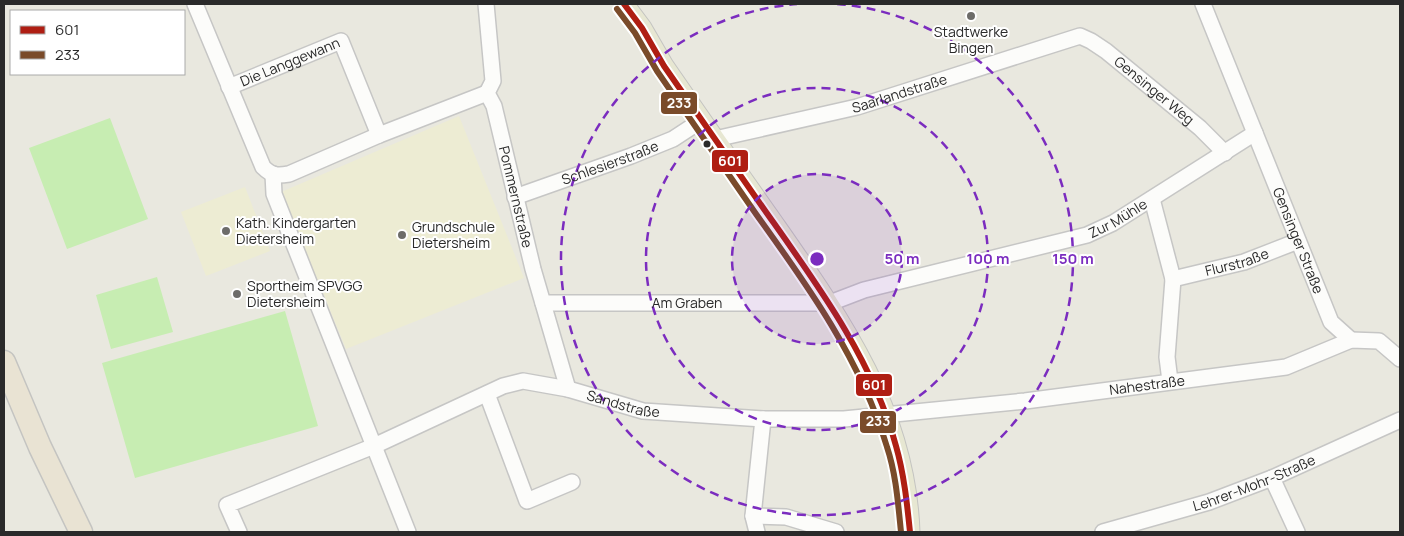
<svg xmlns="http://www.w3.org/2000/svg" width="1404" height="536" font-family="Manrope,sans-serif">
  <rect width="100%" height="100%" fill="#e9e8df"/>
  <!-- education -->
  <path fill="#edecd3" d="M 459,116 L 524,278 L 346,349 L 281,192 Z
    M 245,187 L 270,251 L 206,276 L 181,212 Z"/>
  <!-- pitch -->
  <path fill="#c7edb2" d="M 110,118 L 148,219 L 67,249 L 29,148 Z
    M 157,277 L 173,332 L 111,349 L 96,295 Z
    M 285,311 L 318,426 L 135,478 L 102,363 Z"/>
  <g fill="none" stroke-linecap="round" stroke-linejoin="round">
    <!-- minor casing -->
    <g stroke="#c6c6c5" stroke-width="18">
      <g id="minor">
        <path d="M 195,4 L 263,167 C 272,176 277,176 289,174 L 379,135 L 487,93"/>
        <path id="s1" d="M 486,4 L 493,81 L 487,93 L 494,106 L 533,269 L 568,389"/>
        <path id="s2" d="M 1203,4 L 1331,322 L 1351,340"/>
        <path id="s3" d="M 229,87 L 341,41 L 379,135"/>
        <path id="s4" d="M 715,139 L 857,107 L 1080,36 L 1091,41 L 1106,51 L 1200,128 L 1225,153"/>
        <path d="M 273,174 L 274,194 L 408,532"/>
        <path id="s5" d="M 515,197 L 631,156 L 673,139 L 702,120"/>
        <path d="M 1152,199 L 1173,279 L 1167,357 L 1170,381"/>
        <path id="s6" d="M 1173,279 L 1244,262 L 1298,241"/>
        <path id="s7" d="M 543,303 L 830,303 L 864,290 L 1087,235 L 1113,223 L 1255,133"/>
        <path d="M 487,394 L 527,501 L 572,482"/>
        <path d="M 1272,478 L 1297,532"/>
        <path d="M 753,516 L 786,517 L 836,532"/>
        <path id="s8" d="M 239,532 L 227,505 L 374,446 L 503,386 L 523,381 L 568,389 L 643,411 L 763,419 L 844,419 L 1025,401 L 1286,367 L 1351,340 L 1379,341 L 1400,359"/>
        <path d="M 757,532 L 753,516 L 763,419"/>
        <path id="s9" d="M 1103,532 L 1209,502 L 1272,478 L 1400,420"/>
      </g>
    </g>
    <!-- major casing -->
    <g stroke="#c4c4c1" stroke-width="21">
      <path id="major" d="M 624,4 L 642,28 L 664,66 C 700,118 736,170 773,222 C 840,318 906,410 910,532"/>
    </g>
    <!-- highway casing -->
    <g stroke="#c4c4c1" stroke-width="25">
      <path id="highway" d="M 4,362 L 40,447 L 81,532"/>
    </g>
    <!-- minor -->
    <use href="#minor" stroke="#fcfcfa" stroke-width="15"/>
    <!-- major -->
    <use href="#major" stroke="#e7e7d2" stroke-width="19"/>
    <!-- highway -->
    <use href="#highway" stroke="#e9e3d3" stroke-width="22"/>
    <!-- bus-1 casing -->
    <g stroke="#fff" stroke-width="10">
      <path id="bus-1" d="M 624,4 L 642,28 L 664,66 C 698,115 732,164 766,212 C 817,284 873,360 896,446 C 904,474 907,503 910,532"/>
    </g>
    <!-- bus-2 casing -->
    <g stroke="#fff" stroke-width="10">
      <path id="bus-2" d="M 617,9 L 635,33 L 657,71 C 690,119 723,166 756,214 C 808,286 861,360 887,447 C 896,474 898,503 901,532"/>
    </g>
    <!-- bus-1 -->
    <use href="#bus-1" stroke="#af1e13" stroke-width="6"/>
    <!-- bus-2 -->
    <use href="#bus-2" stroke="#7a4b2a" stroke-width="6"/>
  </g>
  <!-- distance rings -->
  <circle cx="817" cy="259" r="85" fill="#7b2cbf" fill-opacity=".12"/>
  <g fill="none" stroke="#7b2cbf" stroke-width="2.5" stroke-dasharray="9 6">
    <circle cx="817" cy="259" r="85"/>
    <circle cx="817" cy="259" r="171"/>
    <path d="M837 4A256 256 0 1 1 797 4"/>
  </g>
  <!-- markers -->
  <g fill="#6d6c69" stroke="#fff" stroke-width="2">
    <circle cx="971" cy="16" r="5"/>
    <circle cx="226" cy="231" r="5"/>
    <circle cx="402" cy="235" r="5"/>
    <circle cx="237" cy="294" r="5"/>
  </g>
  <circle fill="#2a2a2a" stroke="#fff" stroke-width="2" cx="707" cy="144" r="4.5"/>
  <g text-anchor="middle" stroke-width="4" stroke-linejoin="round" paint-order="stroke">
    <!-- poi labels -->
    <g font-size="14" fill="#2a2a2a" stroke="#fff" text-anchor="start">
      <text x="971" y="37" text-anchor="middle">Stadtwerke<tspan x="971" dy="16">Bingen</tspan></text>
      <text x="236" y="228">Kath. Kindergarten<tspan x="236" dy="16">Dietersheim</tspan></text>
      <text x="412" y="232">Grundschule<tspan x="412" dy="16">Dietersheim</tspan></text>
      <text x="247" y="291">Sportheim SPVGG<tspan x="247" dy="16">Dietersheim</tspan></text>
    </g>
    <!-- street labels -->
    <g font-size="14" fill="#2a2a2a" stroke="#fff">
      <text dy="5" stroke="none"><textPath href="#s3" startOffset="66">Die Langgewann</textPath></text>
      <text dy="5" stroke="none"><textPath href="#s4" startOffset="472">Gensinger Weg</textPath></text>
      <text dy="5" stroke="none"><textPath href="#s4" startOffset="190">Saarlandstraße</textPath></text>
      <text dy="5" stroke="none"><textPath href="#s5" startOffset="101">Schlesierstraße</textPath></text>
      <text dy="5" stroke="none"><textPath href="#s1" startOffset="199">Pommernstraße</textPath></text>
      <text dy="5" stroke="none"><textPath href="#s7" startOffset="588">Zur Mühle</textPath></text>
      <text dy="5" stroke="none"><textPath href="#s2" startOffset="255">Gensinger Straße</textPath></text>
      <text dy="5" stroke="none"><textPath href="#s6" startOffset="66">Flurstraße</textPath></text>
      <text dy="5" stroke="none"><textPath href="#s7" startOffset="144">Am Graben</textPath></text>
      <text dy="5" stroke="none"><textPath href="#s8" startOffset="981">Nahestraße</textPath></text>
      <text dy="5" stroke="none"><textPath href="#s8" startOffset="454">Sandstraße</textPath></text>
      <text dy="5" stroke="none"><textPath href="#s9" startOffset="159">Lehrer-Mohr-Straße</textPath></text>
    </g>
  </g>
  <circle cx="817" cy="259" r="8" fill="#7b2cbf" stroke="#fff" stroke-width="2.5"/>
  <g font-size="15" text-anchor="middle" font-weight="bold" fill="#7b2cbf" stroke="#fff" stroke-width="4" stroke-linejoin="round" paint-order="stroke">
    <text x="902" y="264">50 m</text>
    <text x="988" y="264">100 m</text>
    <text x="1073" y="264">150 m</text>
  </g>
  <g stroke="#fff" stroke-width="2">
    <rect x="660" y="91" width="38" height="24" rx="5" fill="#7a4b2a"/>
    <rect x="711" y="149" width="38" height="24" rx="5" fill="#af1e13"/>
    <rect x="855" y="373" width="38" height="24" rx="5" fill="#af1e13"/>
    <rect x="859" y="410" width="38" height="24" rx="5" fill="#7a4b2a"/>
  </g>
  <g font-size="14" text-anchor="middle" font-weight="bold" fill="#fff">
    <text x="679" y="108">233</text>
    <text x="730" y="166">601</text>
    <text x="874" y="390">601</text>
    <text x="878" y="426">233</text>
  </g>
  <!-- border -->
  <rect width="1404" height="536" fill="none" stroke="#2a2a2a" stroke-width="10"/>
  <!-- legend -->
  <rect x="10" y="10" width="175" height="65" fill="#ffffff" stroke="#aaaaaa"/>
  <rect x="20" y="26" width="25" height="8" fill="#af1e13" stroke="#aaaaaa"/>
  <text x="55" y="35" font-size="15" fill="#2a2a2a">601</text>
  <rect x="20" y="51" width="25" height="8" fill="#7a4b2a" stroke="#aaaaaa"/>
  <text x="55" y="60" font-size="15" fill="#2a2a2a">233</text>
</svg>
